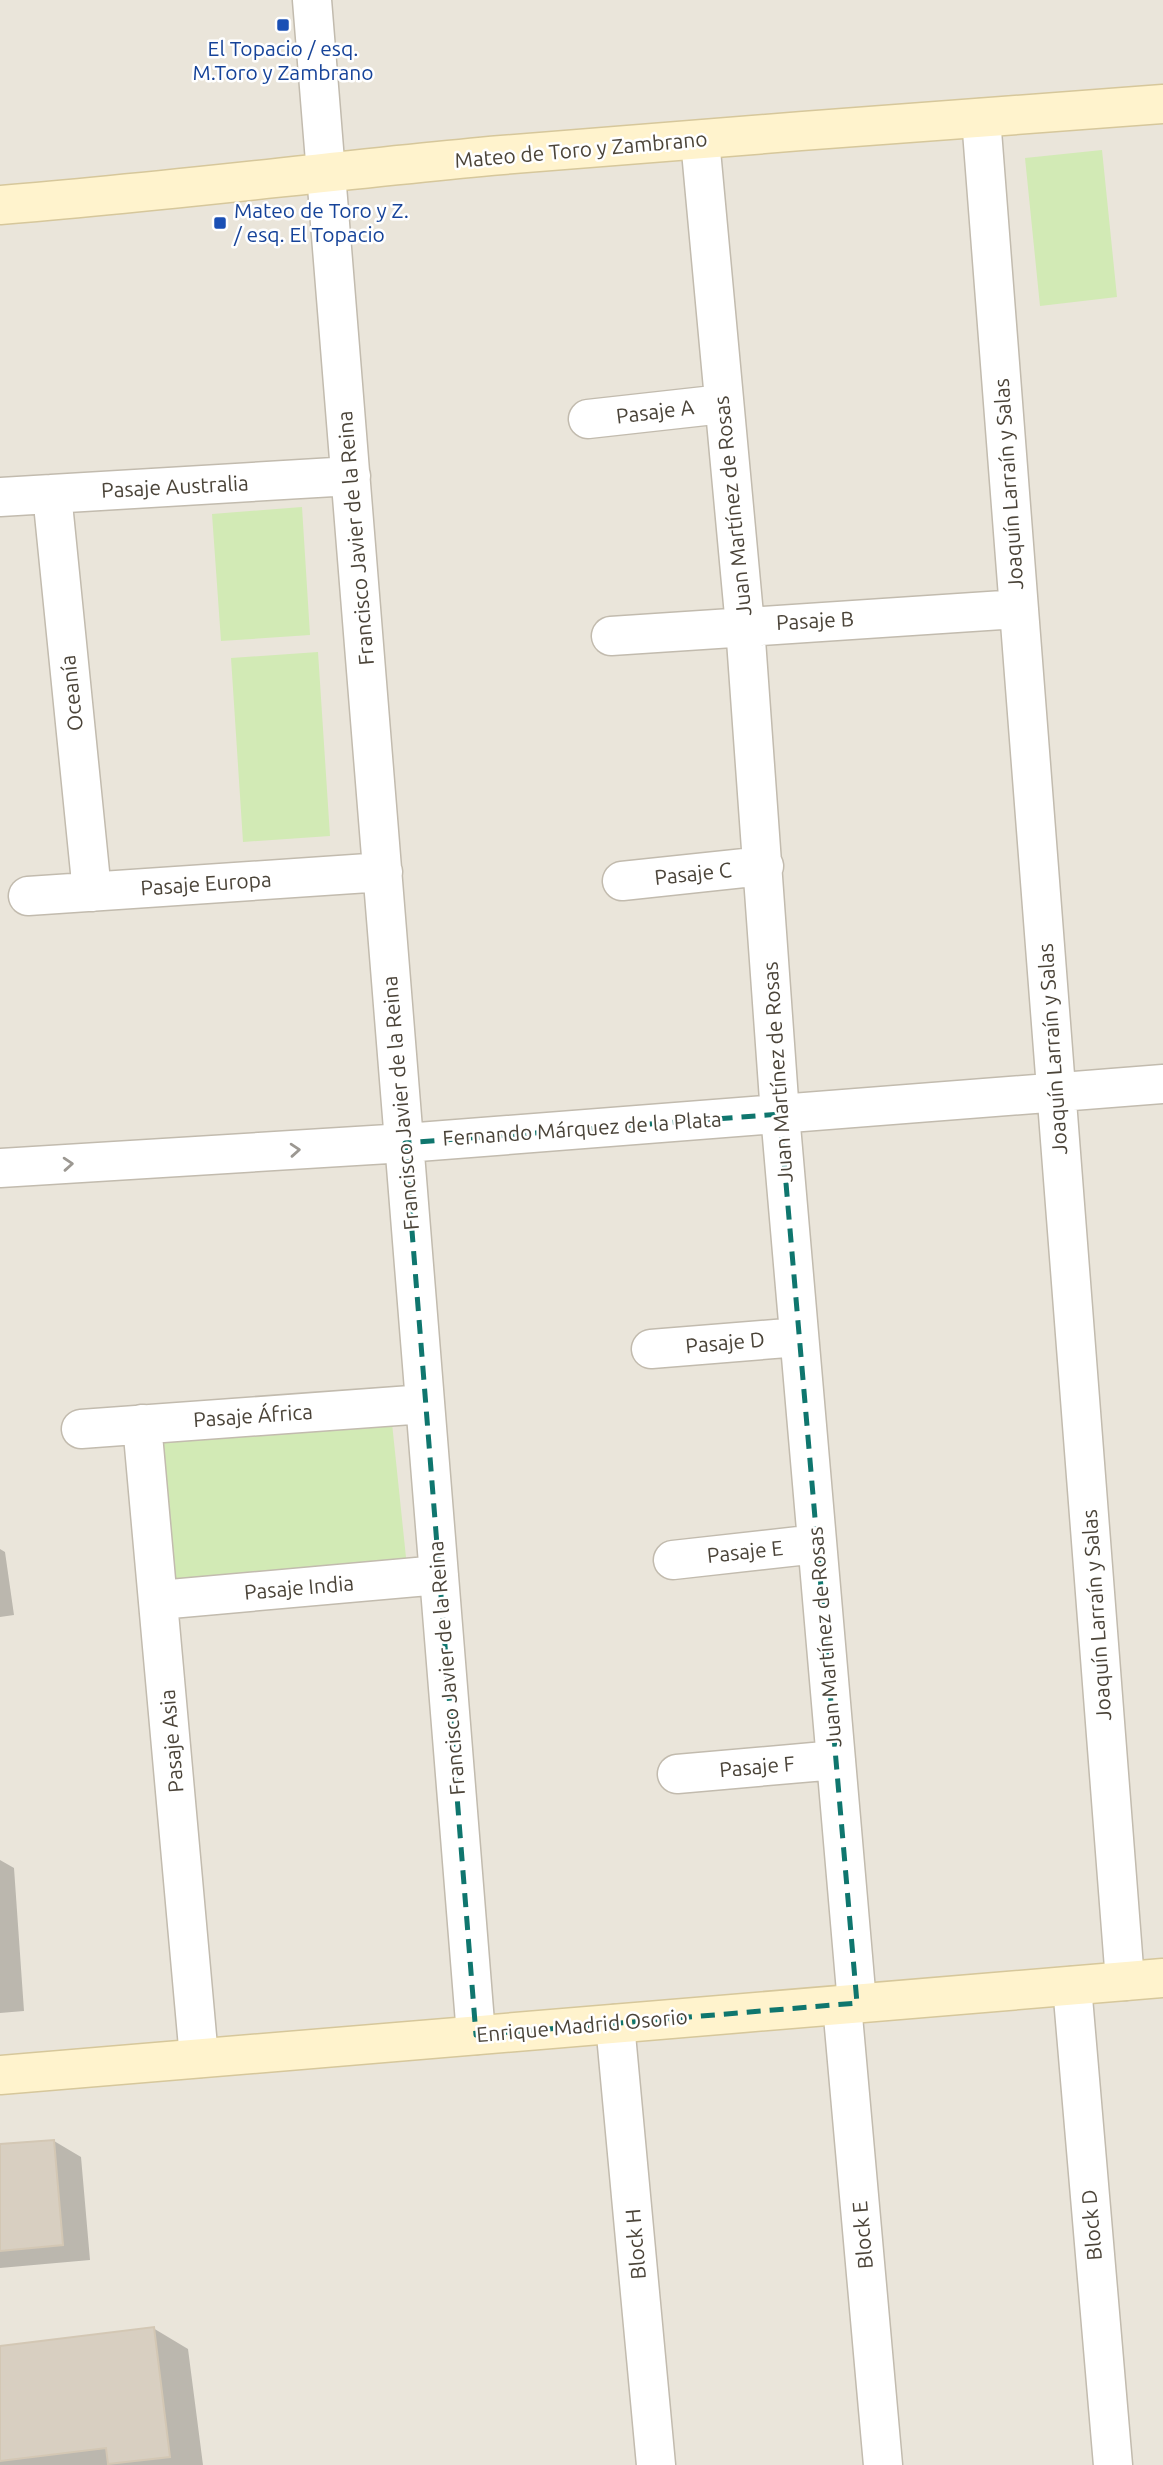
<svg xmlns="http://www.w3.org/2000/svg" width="1163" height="2465" font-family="Ubuntu,sans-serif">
  <rect width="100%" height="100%" fill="#f6f3ec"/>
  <!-- residential -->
  <path fill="#eae5da" d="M 0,0 L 1163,0 L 1163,2465 L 0,2465 Z"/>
  <!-- green -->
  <path fill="#d2eab5" d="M 1102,150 L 1117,297 L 1040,306 L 1025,158 Z
    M 302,507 L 310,635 L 221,641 L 212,514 Z
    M 318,652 L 330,836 L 243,842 L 231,658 Z
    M 392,1423 L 407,1567 L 170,1586 L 158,1441 Z"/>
  <!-- shadow -->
  <path fill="#0003" d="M 0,1549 L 5,1552 L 14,1615 L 0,1617 Z
    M 0,1860 L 14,1868 L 24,2011 L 0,2013 Z
    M 54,2141 L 81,2157 L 90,2260 L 0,2268 L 0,2146 Z
    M 153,2328 L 188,2349 L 203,2465 L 0,2465 L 0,2348 Z"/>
  <!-- building -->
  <path fill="#d8cfc1" stroke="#d3c7b4" stroke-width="2" d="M 54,2140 L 63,2245 L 0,2251 L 0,2144 Z
    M 154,2327 L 170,2457 L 108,2464 L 106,2448 L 0,2461 L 0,2346 Z"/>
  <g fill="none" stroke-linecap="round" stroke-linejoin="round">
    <!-- street casing -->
    <g stroke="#c2bbae" stroke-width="41">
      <path id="street" d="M 312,0 L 476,2035
        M 981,118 L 1125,1981
        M 700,140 L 745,626 L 780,1114 L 857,2003
        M 588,419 L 723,404
        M 52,494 L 92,892
        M 0,497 L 351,476
        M 611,636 L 1019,609
        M 622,881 L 764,866
        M 28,896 L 383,872
        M 0,1168 L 405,1143 L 1163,1084
        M 651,1349 L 799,1337
        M 142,1424 L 199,2058
        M 81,1429 L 425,1404
        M 673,1560 L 817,1544
        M 159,1600 L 439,1575
        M 677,1774 L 836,1760
        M 1072,1986 L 1113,2465
        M 842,2005 L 883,2465
        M 615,2024 L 656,2465"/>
    </g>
    <!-- secondary casing -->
    <g stroke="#d6c79b" stroke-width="41">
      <path id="secondary" d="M 0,205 C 168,192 334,170 502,155 C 722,136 943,121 1163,104
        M 0,2075 L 1163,1978"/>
    </g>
    <!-- street -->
    <use href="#street" stroke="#fff" stroke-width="38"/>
    <!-- secondary -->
    <use href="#secondary" stroke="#fff3cd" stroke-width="38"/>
  </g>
  <!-- one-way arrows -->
  <defs><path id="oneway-chevron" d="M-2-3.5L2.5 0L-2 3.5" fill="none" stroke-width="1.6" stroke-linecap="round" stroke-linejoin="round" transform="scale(1.75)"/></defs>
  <g stroke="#9c9892">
    <use href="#oneway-chevron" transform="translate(295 1150) rotate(-4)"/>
    <use href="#oneway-chevron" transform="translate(68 1164) rotate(-4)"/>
  </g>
  <!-- marked area -->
  <path fill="none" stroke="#0f766e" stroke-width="5" stroke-dasharray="14 9" stroke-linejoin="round" d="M 780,1114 L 857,2003 L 476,2035 L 405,1143 Z"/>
  <!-- markers -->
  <g fill="#1a4fb4" stroke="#fff" stroke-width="2.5">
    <rect x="276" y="18" width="14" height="14" rx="3.5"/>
    <rect x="213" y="216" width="14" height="14" rx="3.5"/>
  </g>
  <g text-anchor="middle" stroke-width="5" stroke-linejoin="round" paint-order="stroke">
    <!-- transit labels -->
    <g font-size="21" fill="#164399" stroke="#fff">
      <text x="283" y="56">El Topacio / esq.<tspan x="283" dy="24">M.Toro y Zambrano</tspan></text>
      <text x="234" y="218" text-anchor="start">Mateo de Toro y Z.<tspan x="234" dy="24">/ esq. El Topacio</tspan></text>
    </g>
    <!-- street labels -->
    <g font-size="21" fill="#4b4439" stroke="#fff">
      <text transform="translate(581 150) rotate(-5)" y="7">Mateo de Toro y Zambrano</text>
      <text transform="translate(655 412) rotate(-7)" y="7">Pasaje A</text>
      <text transform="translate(1009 484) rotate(-94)" y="7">Joaquín Larraín y Salas</text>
      <text transform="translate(175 487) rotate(-3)" y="7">Pasaje Australia</text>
      <text transform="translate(733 506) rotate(-96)" y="7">Juan Martínez de Rosas</text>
      <text transform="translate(356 538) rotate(-95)" y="7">Francisco Javier de la Reina</text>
      <text transform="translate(815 621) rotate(-3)" y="7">Pasaje B</text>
      <text transform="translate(72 693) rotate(-96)" y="7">Oceanía</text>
      <text transform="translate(693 874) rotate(-6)" y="7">Pasaje C</text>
      <text transform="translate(206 884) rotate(-4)" y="7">Pasaje Europa</text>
      <text transform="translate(1053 1049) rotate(-94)" y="7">Joaquín Larraín y Salas</text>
      <text transform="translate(778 1072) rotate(-94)" y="7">Juan Martínez de Rosas</text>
      <text transform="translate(401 1103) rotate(-95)" y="7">Francisco Javier de la Reina</text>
      <text transform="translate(582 1129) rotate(-4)" y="7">Fernando Márquez de la Plata</text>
      <text transform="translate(725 1343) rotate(-5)" y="7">Pasaje D</text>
      <text transform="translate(253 1416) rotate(-4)" y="7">Pasaje África</text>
      <text transform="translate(745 1552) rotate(-6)" y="7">Pasaje E</text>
      <text transform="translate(299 1588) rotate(-5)" y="7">Pasaje India</text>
      <text transform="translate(1097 1615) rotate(-94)" y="7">Joaquín Larraín y Salas</text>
      <text transform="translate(825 1637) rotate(-95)" y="7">Juan Martínez de Rosas</text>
      <text transform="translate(447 1668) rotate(-95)" y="7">Francisco Javier de la Reina</text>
      <text transform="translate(172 1741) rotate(-95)" y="7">Pasaje Asia</text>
      <text transform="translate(757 1767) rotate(-5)" y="7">Pasaje F</text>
      <text transform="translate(582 2026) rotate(-5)" y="7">Enrique Madrid Osorio</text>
      <text transform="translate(1092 2225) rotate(-95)" y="7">Block D</text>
      <text transform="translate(863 2235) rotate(-95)" y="7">Block E</text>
      <text transform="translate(636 2244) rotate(-95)" y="7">Block H</text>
    </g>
  </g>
</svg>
